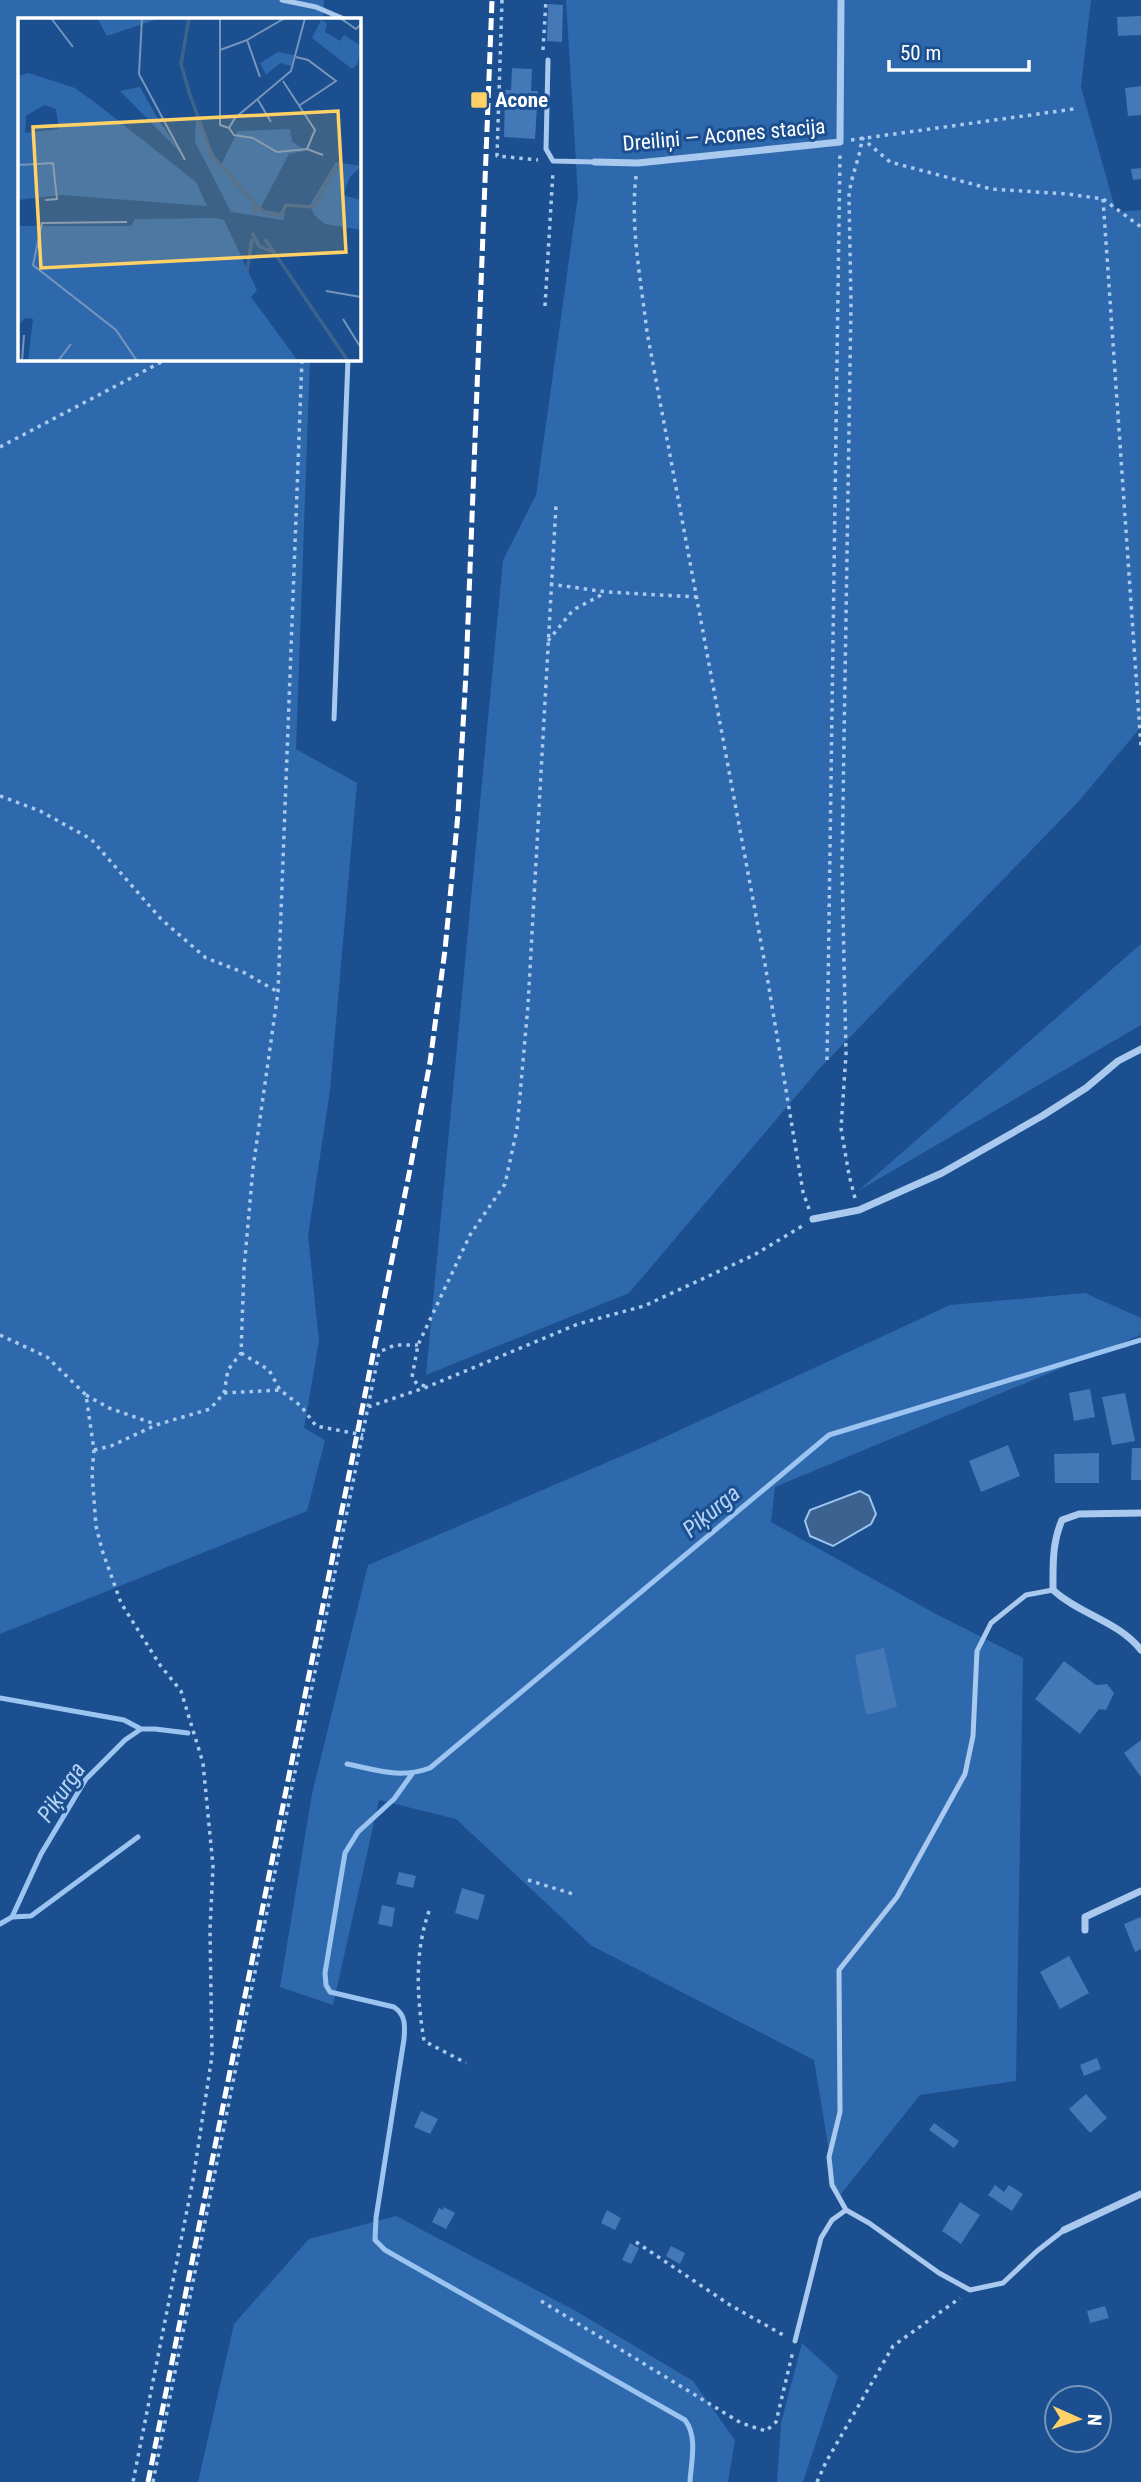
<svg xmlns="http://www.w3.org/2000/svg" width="1141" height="2482" font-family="'Roboto Condensed',sans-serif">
  <rect width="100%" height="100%" fill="#1b4f8f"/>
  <!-- green -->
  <path fill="#2e69ad" d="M 0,0 L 324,0 L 323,19 L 19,19 L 19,359 L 310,359 L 296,749 L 357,783 L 330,1090 L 308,1236 L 319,1341 L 304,1428 L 325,1440 L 307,1511 L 0,1634 Z
    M 566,0 L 1091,0 L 1081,87 L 1116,212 L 1141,210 L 1141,727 L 1079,801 L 819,1069 L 629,1293 L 426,1375 L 503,560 L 536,495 L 578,196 Z
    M 1141,944 L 1141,1025 L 858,1191 Z
    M 1085,1293 L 1141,1318 L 1141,1335 L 775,1487 L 771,1522 L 936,1614 L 1023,1658 L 1016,2081 L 920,2095 L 837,2199 L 814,2060 L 592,1946 L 456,1819 L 379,1800 L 333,2005 L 280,1987 L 312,1794 L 368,1565 L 652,1443 L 950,1305 Z
    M 396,2216 L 576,2311 L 693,2381 L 735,2440 L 728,2482 L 198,2482 L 234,2324 L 309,2239 Z
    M 802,2343 L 838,2376 L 803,2482 L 777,2482 L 781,2423 Z"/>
  <!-- water -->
  <path fill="#3c6290" stroke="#9cc4f0" stroke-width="2" d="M 860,1491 L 869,1496 L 876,1514 L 871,1524 L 833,1546 L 810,1536 L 805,1521 L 810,1510 Z"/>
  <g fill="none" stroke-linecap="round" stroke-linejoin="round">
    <!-- stream -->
    <path stroke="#9cc4f0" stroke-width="5" d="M 0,1698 L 124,1720 L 141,1729
      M 347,1764 C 377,1770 400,1779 430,1768 L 829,1435 L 1141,1340
      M 412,1774 L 394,1799 L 358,1832 L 345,1853 L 325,1973 L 326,1985 L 330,1992 L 394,2007 C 406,2015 405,2026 404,2039 L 376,2218 L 375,2240 L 385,2250 L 685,2420 C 698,2437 691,2462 690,2482
      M 12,1917 L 31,1916 L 138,1837
      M 0,1924 L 12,1917 L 41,1854 L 86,1779 L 125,1740 L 141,1729 L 155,1729 L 188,1733"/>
  </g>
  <!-- building -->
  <path fill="#4478b7" d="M 548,4 L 563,5 L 562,42 L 547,41 Z
    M 1141,16 L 1141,35 L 1118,36 L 1117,17 Z
    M 512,68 L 532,69 L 531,91 L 538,91 L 535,139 L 504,137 L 505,90 L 511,90 Z
    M 1141,86 L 1141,115 L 1128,116 L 1125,88 Z
    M 1141,168 L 1141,179 L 1133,180 L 1131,169 Z
    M 1090,1389 L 1095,1417 L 1074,1421 L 1069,1393 Z
    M 1125,1393 L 1135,1441 L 1112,1445 L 1102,1397 Z
    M 1008,1445 L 1020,1476 L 981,1492 L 969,1461 Z
    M 1132,1448 L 1141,1448 L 1141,1480 L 1131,1480 Z
    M 1099,1453 L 1099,1483 L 1055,1483 L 1054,1454 Z
    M 884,1648 L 897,1707 L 866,1715 L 855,1655 Z
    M 1064,1661 L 1096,1685 L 1107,1684 L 1114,1693 L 1106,1710 L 1099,1709 L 1080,1734 L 1035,1699 Z
    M 1141,1740 L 1141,1777 L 1124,1753 Z
    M 399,1872 L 416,1876 L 413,1888 L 396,1884 Z
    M 462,1888 L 485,1895 L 478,1920 L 455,1913 Z
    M 382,1905 L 395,1908 L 392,1927 L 378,1924 Z
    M 1141,1917 L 1141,1949 L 1135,1952 L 1124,1924 Z
    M 1069,1956 L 1089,1993 L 1060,2009 L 1040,1972 Z
    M 1097,2058 L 1101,2069 L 1084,2076 L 1080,2065 Z
    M 1086,2094 L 1107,2118 L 1090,2133 L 1069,2109 Z
    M 421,2111 L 438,2119 L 430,2134 L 414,2127 Z
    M 934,2123 L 959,2141 L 954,2148 L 929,2130 Z
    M 995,2185 L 1004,2192 L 1009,2185 L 1023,2194 L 1012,2211 L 988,2195 Z
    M 960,2202 L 980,2215 L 961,2244 L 942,2231 Z
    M 444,2207 L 455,2213 L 446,2229 L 432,2222 L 439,2208 L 443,2210 Z
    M 607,2210 L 621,2218 L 615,2230 L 601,2223 Z
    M 630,2243 L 639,2248 L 631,2264 L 622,2260 Z
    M 671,2246 L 685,2253 L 680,2264 L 666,2256 Z
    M 1105,2306 L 1109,2318 L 1090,2323 L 1087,2311 Z"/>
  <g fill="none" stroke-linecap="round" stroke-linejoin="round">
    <!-- path -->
    <path stroke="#a9c9ee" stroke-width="3.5" stroke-dasharray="3.5 5" stroke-linecap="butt" d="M 502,0 L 497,156 L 538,160
      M 543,50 L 546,0
      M 851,140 L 1074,109
      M 636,176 C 630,228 641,280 647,332 L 765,964 L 803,1192 L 809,1209
      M 1103,199 L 1141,747
      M 545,306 L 553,171
      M 0,447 L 167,359
      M 550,584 L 607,592 L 697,597
      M 548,641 L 573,610 L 605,593
      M 0,796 L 40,811 L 91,839 L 161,919 L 206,958 L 245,973 L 278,992
      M 827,1060 L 840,153
      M 855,1198 L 849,1175 L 841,1128 L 846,1054 L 842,867 L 851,305 L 849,196 C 851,175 860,159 862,138 L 890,162 L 991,189 L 1068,194 L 1103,199 L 1141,227
      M 0,1335 L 47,1357 L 86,1395 L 94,1450 L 92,1473 L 96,1526 L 102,1550 L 121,1603 L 160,1665 L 181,1691 L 203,1763 L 213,1866 L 210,1930 L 212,2056 L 193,2180 L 133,2482
      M 241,1353 L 269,1370 L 280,1390 L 301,1406 L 316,1426 L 363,1435
      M 425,1386 L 417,1384 L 412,1377 L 418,1345 L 470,1235 L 505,1184 L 517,1129 L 528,1005 L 556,505
      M 224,1393 L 280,1390
      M 86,1395 L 109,1408 L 155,1424
      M 368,1407 L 379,1352 L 395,1345 L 418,1345
      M 94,1450 L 111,1446 L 156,1425 L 210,1409 L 224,1393 L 228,1370 L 241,1353 L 244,1269 L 253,1168 L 278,992 L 302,359
      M 528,1880 L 576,1895
      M 429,1911 C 414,1954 417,1997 424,2041 L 466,2063
      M 636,2242 L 730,2305 L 785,2336
      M 541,2301 L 741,2423 L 766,2431 L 776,2422 L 793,2351
      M 153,2482 L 368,1407 L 427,1387 L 578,1324 L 644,1306 L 754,1255 L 804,1225
      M 817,2482 L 826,2462 L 893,2346 L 960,2298"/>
    <!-- lane -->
    <path stroke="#a9c9ee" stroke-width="5" d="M 282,0 L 316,7 L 344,19
      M 359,26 L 359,70
      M 548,60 L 546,149 L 553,161 L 595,162
      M 334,719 L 348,359
      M 1053,1590 L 1026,1595 L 991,1623 L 977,1651 L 973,1736 L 965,1774 L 897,1897 L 839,1970 L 840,2112 L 829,2157 L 832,2185 L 846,2210 L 869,2223 L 939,2273 L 970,2290 L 1003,2283 L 1037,2251 L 1064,2230
      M 795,2341 L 821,2238 L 832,2220 L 846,2210"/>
    <!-- street -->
    <path stroke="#a9c9ee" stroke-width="7" d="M 595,162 L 638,163 L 840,142 L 841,0
      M 813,1219 L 859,1210 L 942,1173 L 1042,1116 L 1086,1088 L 1118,1061 L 1141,1049
      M 1141,1513 L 1079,1514 L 1062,1520 C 1052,1543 1053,1565 1053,1590 C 1079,1614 1118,1621 1141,1650
      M 1085,1930 L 1085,1917 L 1141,1891
      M 1064,2230 L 1141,2194"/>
    <!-- rail -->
    <path stroke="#fff" stroke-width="5" stroke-dasharray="12 5" stroke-linecap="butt" d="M 148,2482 L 411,1164 L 430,1062 L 445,950 L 458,814 L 466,673 L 492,0"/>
  </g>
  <!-- markers -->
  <rect fill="#ffd166" stroke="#1b4f8f" stroke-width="2.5" x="470" y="91" width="18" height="18" rx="3.5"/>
  <g text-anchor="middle" stroke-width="6" stroke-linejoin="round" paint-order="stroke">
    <!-- poi labels -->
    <g font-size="21" font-weight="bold" fill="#fff" stroke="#1b4f8f" text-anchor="start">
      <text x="495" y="107">Acone</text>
    </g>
    <!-- street labels -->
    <g font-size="21" fill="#fff" stroke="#1b4f8f">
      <text transform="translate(724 135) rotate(-5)" y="7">Dreiliņi — Acones stacija</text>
    </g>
    <!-- water labels -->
    <g font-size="23" font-style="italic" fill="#b5d3f5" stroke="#1b4f8f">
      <text transform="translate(711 1511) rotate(-40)" y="8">Piķurga</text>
      <text transform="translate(61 1792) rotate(-56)" y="8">Piķurga</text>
    </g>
  </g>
  <!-- overview -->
  <g transform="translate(18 18)">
    <rect width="343" height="343" fill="#1b4f8f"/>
    <path d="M 79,0 L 143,0 L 89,18 ZM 303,2 L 309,5 L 307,14 L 322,23 L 326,17 L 343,28 L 339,47 L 334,51 L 294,20 ZM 260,34 L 276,37 L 273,48 L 262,45 L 248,57 L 242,45 ZM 11,55 L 57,70 L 79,86 L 178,164 L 189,188 L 43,177 L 0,182 L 0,58 ZM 26,87 L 38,91 L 41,111 L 7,115 L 8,98 ZM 122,69 L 140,101 L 164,136 L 102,73 ZM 178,98 L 200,145 L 204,145 L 220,113 L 272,111 L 274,123 L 287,133 L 271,136 L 242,191 L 267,196 L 265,202 L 213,194 L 177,124 ZM 318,144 L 343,148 L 332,159 L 325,177 L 343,182 L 343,212 L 307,206 L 296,197 L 292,187 ZM 198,200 L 206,202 L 239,272 L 233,279 L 280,343 L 10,343 L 15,301 L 7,300 L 0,308 L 0,208 L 113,208 L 117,201 Z" fill="#2e69ad" fill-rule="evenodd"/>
    <path fill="none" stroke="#3c6290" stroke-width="3.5" d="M 171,0 L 163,46 L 171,74 L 194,138 L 237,185 L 237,196M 238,188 L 248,195 L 263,197 L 268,187 L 296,189 L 316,150 L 327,149M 234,215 L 241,228 L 257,235M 247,221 L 330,343M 229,254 L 234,221"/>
    <path fill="none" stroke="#7695bc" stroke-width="2" d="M 33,0 L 55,29M 124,0 L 121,56 L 167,142M 202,0 L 202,107 L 211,110M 322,0 L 338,11 L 343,6M 229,22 L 267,0M 202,32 L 229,22 L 242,59M 278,39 L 290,42 L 318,63 L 282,87M 265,63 L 297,112 L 289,131M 240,82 L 253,104M 211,110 L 217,100 L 273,53 L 287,0M 211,110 L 216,117 L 235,120 L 259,134 L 289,131 L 305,137M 0,147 L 35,145 L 39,181 L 27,182M 109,204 L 24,205 L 15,247 L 98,312 L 119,343M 308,273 L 343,279M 325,301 L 343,330M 4,343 L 6,317M 40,343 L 53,326"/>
    <path fill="#ffd166" fill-opacity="0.15" stroke="#ffd166" stroke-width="3.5" d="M 320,93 L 328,234 L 23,250 L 15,109 Z"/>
    <rect width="343" height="343" fill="none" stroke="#fff" stroke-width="3.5"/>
  </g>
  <!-- north arrow -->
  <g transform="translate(1078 2419) rotate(93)"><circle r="33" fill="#1b4f8f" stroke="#7695bc" stroke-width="2"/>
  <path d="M0-5L12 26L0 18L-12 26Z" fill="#ffd166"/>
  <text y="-10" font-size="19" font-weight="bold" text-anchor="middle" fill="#ffffff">N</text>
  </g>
  <!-- scale -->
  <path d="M889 60v10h140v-10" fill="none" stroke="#ffffff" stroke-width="3.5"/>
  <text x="900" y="60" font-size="21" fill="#ffffff" stroke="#1b4f8f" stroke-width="5" paint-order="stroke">50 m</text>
</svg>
